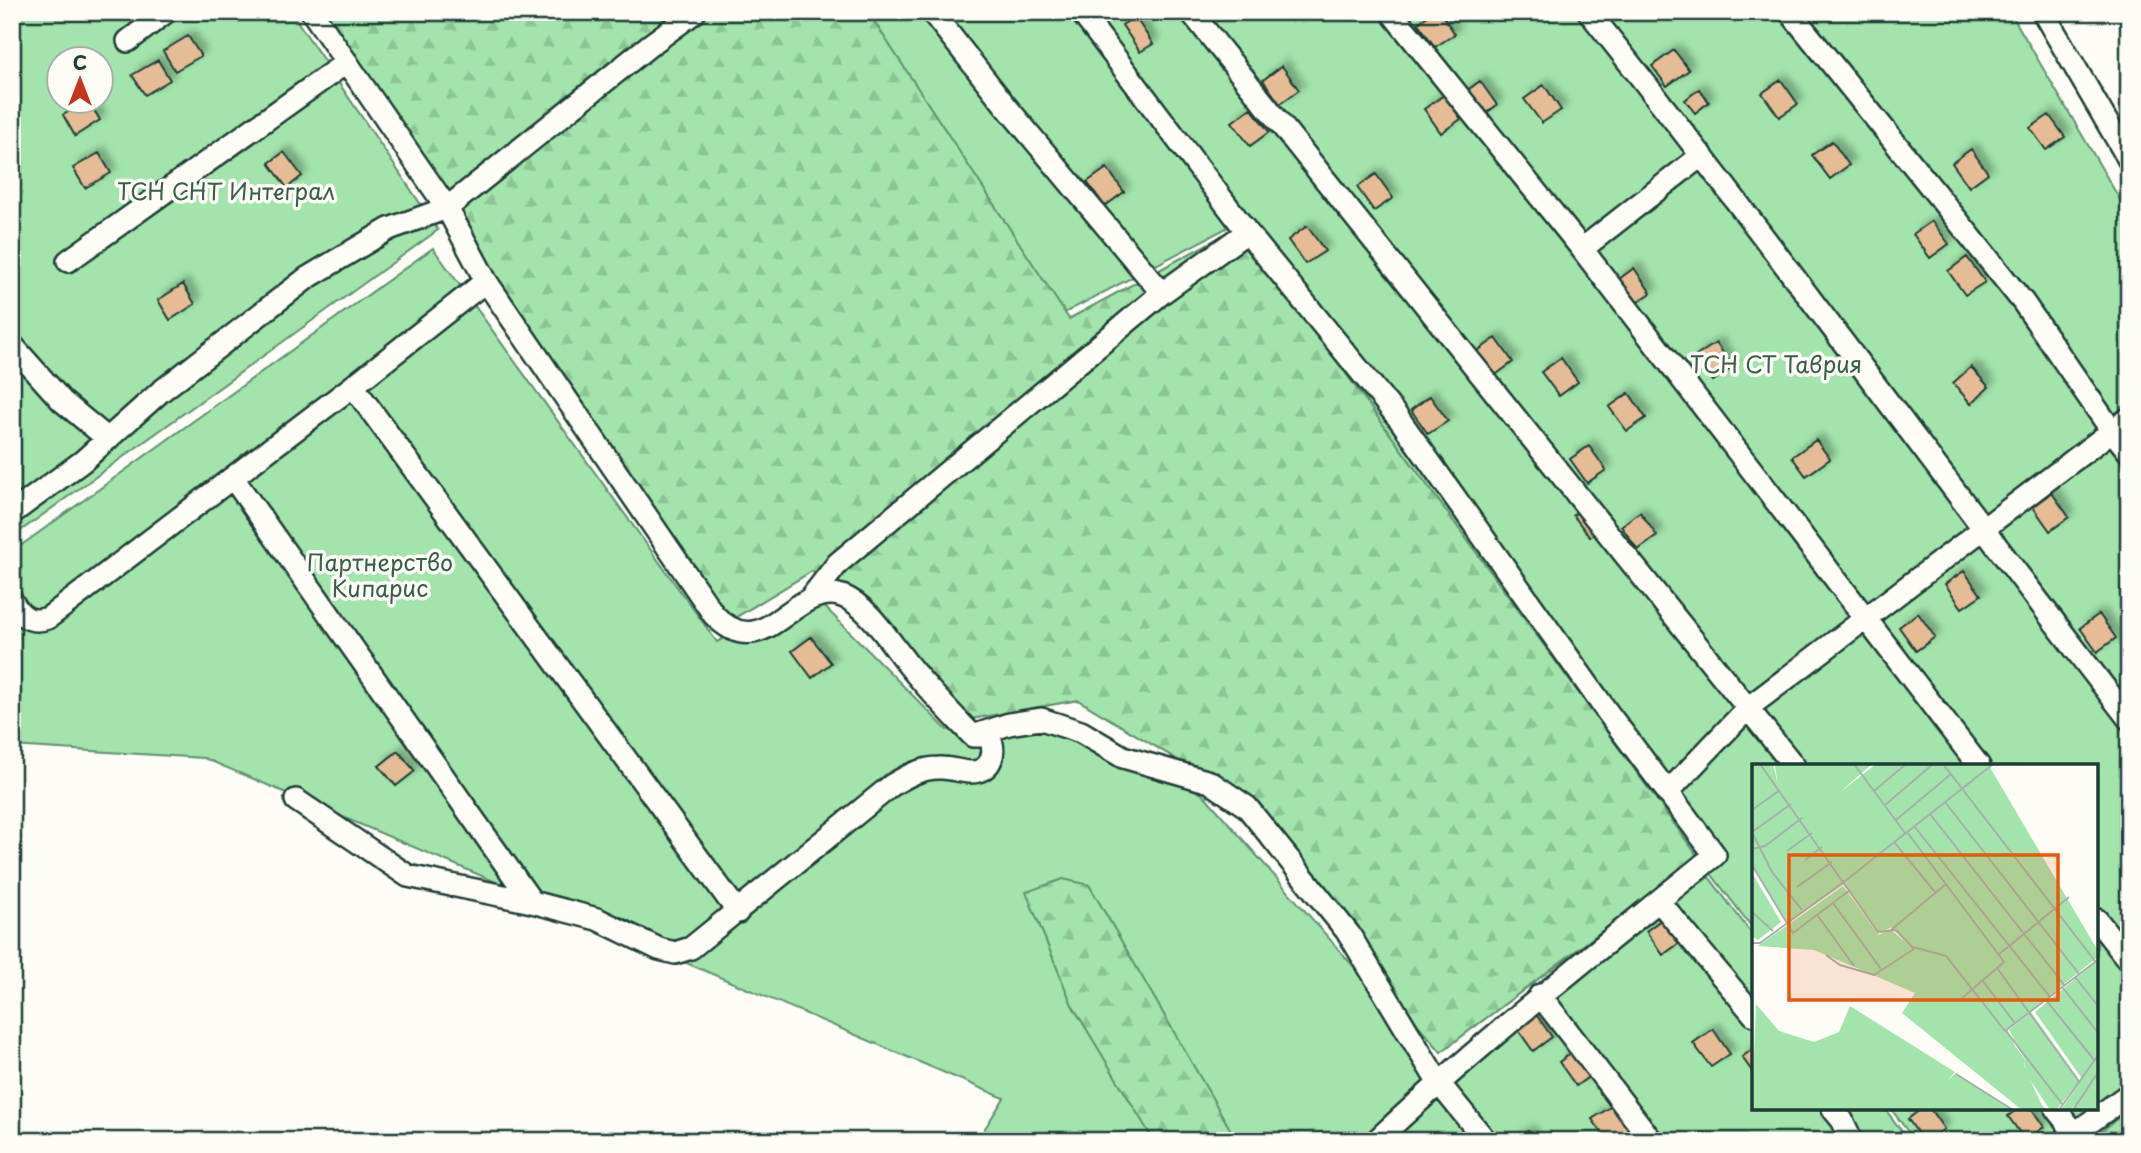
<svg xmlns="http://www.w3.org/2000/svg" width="2141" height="1153" font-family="'Playpen Sans',sans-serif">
  <defs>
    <pattern id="forest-firs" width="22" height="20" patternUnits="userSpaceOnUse" patternTransform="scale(1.75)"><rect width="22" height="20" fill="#a3e4ac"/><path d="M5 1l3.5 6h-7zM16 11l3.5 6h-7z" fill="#8cc495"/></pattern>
    <filter id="shadow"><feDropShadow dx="6" dy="-6" stdDeviation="3.5" flood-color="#0004"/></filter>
  </defs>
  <rect width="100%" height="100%" fill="#fdfcf7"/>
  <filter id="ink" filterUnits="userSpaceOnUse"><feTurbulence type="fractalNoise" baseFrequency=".0143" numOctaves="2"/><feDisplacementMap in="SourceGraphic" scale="14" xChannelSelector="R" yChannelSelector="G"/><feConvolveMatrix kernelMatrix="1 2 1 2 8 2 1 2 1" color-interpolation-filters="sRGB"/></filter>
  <g filter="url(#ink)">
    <!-- green -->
    <path fill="#a3e4ac" stroke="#619070" stroke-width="2" fill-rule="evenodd" d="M 12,12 L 291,12 L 438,230 L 12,537 ZM 60,60 L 102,60 L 102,102 L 60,102 Z
      M 301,12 L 2010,12 L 2129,215 L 2129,1080 L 2097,1104 L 2097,766 L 1754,766 L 1754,930 L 1699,858 L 1441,1052 L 1213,781 L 1078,700 L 965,720 L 812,571 L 723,625 ZM 1234,224 L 1237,228 L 1069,319 L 1064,313 Z
      M 433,248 L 717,642 L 810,592 L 947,730 L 1069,717 L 1205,796 L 1441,1067 L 1709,877 L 1754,937 L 1754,1109 L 1885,1109 L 1909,1141 L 977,1141 L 1004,1098 L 204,758 L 12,746 L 12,552 Z
      M 1891,1109 L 2090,1109 L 2049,1141 L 1915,1141 Z
      M 2129,1109 L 2129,1141 L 2090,1141 Z"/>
    <!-- forest -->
    <path fill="url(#forest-firs)" stroke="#619070" stroke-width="2" d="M 301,12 L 868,12 L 1069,319 L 1239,227 L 1699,858 L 1441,1052 L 1213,781 L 1078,700 L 965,720 L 812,571 L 723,625 Z
      M 1063,879 L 1089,885 L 1237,1141 L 1154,1141 L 1072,1005 L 1026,892 Z"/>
    <!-- building -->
    <path fill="#e6bc96" stroke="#1f3d34" stroke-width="2" filter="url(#shadow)" d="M 1440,12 L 1455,34 L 1435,47 L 1418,23 L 1433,12 Z
      M 1135,17 L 1153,44 L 1140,52 L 1122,25 Z
      M 188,36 L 201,56 L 175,71 L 163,51 Z
      M 1674,50 L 1689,70 L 1667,86 L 1652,66 Z
      M 158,60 L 170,80 L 145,95 L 132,75 Z
      M 1282,66 L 1299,90 L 1280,104 L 1263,80 Z
      M 1781,80 L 1798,104 L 1779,117 L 1762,93 Z
      M 1480,81 L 1497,105 L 1478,119 L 1461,95 Z
      M 1544,85 L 1561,110 L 1542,123 L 1524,99 Z
      M 1699,89 L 1709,102 L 1695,113 L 1685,100 Z
      M 1444,95 L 1461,119 L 1441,133 L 1424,109 Z
      M 86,102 L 89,102 L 100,120 L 75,136 L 63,115 Z
      M 1251,108 L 1269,132 L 1250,146 L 1232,122 Z
      M 2049,115 L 2065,137 L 2046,150 L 2030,128 Z
      M 1832,141 L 1849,165 L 1830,179 L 1812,155 Z
      M 1971,149 L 1988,173 L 1969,187 L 1952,163 Z
      M 284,152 L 302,176 L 287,188 L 269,163 Z
      M 99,153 L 111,173 L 85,188 L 73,168 Z
      M 1107,168 L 1124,192 L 1105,206 L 1087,182 Z
      M 1376,174 L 1393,198 L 1374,211 L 1357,187 Z
      M 1932,221 L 1949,244 L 1930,258 L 1913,234 Z
      M 1307,226 L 1325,251 L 1305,264 L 1288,240 Z
      M 1967,257 L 1985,282 L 1965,295 L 1948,271 Z
      M 1634,268 L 1651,293 L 1632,306 L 1615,282 Z
      M 183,284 L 195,304 L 170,320 L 158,300 Z
      M 1496,338 L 1513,362 L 1494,376 L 1476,352 Z
      M 1716,343 L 1733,367 L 1713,381 L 1696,356 Z
      M 1561,358 L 1578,382 L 1559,396 L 1541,372 Z
      M 1971,367 L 1989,387 L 1971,404 L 1953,383 Z
      M 1629,393 L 1646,418 L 1627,431 L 1609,407 Z
      M 1430,396 L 1448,421 L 1428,434 L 1411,410 Z
      M 1816,440 L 1830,459 L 1806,476 L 1792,457 Z
      M 1589,446 L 1606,470 L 1587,483 L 1570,459 Z
      M 2052,493 L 2069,517 L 2050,531 L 2033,507 Z
      M 1586,506 L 1602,527 L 1590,537 L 1573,515 Z
      M 1640,512 L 1657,536 L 1638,550 L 1621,526 Z
      M 1964,571 L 1981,595 L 1962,608 L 1945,584 Z
      M 1918,613 L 1935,637 L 1916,651 L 1899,627 Z
      M 2099,614 L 2116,638 L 2097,652 L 2080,628 Z
      M 811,637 L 831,663 L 812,678 L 792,651 Z
      M 398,751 L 415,771 L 396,786 L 379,766 Z
      M 1665,917 L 1682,941 L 1663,955 L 1646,931 Z
      M 1535,1013 L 1552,1037 L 1533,1051 L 1516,1027 Z
      M 1713,1029 L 1730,1054 L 1711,1067 L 1693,1043 Z
      M 1578,1048 L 1595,1072 L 1576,1086 L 1559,1062 Z
      M 1754,1048 L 1754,1074 L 1742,1057 Z
      M 1612,1106 L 1629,1130 L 1614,1141 L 1608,1141 L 1592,1119 Z
      M 1921,1109 L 1930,1109 L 1944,1129 L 1928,1141 L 1923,1141 L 1908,1119 Z
      M 2032,1109 L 2044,1127 L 2025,1140 L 2008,1116 L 2018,1109 Z
      M 1528,1131 L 1535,1141 L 1514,1141 L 1518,1138 Z"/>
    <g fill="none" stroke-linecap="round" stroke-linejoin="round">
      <!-- minor casing -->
      <g stroke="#1f3d34" stroke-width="26">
        <path id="minor" d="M 932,12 L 1005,105 L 1162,293
          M 1081,12 L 1247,232 L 1400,420 L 1608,713 L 1715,855 C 1600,949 1484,1039 1376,1141
          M 1191,12 L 1794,766
          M 1391,12 L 1582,249 L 1979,766
          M 1589,12 C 1774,244 1947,485 2129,719
          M 1790,12 L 2023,302 L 2112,431 L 2129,452
          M 2043,12 L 2129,160
          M 128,41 L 166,12
          M 1582,249 L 1702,155
          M 68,261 L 347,62
          M 12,345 L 62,401 L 108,439
          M 353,386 L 738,912
          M 233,478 L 532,902
          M 12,513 L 83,461 L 160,392 L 307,278 L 389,229 L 447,208 L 650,45 L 695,12
          M 810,599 L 838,563 L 1162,293 L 1247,232
          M 12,601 C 20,616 30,624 48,618 L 353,386 L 486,281
          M 976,735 L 1009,724 L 1041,719 L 1081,732 L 1123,757 L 1210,782 L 1247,807 L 1349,934 L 1438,1082 L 1486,1141
          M 1667,793 L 1749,707 L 2129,418
          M 296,800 L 408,876 L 532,902 L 597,919 L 659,949 L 675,953 L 691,948 L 892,785 C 907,776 921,768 939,768 C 949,767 960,772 971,772 C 992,772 997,751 989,736 L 973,736 C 953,715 933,695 915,673 C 895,651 870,605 842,596 C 793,580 765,669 714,615 L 486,281 L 447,208 L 312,12
          M 1659,901 L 1754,1015
          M 2097,920 L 2129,961
          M 1540,995 L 1652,1141
          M 1833,1109 L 1842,1120 L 1852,1141
          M 2056,1109 L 2075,1133
          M 2064,1141 L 2129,1094"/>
      </g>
      <!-- minor -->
      <use href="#minor" stroke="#fdfcf7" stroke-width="21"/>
    </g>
  </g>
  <g text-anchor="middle" stroke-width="7" stroke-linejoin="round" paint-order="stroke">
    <!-- park labels -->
    <g font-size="23" fill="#395e4c" stroke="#fdfcf7">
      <text x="226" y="200">ТСН СНТ Интеграл</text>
      <text x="1776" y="373">ТСН СТ Таврия</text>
      <text x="380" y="571">Партнерство<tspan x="380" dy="26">Кипарис</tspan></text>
    </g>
  </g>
  <!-- overview -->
  <g transform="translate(1752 764)">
    <rect width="346" height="346" fill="#fdfcf7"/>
    <path d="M 0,0 L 21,0 L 26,21 L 23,0 L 120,0 L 87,29 L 124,0 L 236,0 L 346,187 L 346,193 L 255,265 L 292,346 L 270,346 L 150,249 L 163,229 L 62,186 L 6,182 L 91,122 L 127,171 L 138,165 L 158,182 L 139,163 L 128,169 L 92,120 L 36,159 L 0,101 ZM 0,109 L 29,158 L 6,176 L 0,172 ZM 346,196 L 346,293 L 333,319 L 283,248 ZM 4,240 L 27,267 L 62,278 L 87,268 L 98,242 L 203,308 L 195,317 L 204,309 L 260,346 L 0,346 ZM 279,248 L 328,317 L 304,346 L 298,346 L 273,308 L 273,296 L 257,266 ZM 346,305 L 346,346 L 320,346 Z" fill="#a3e4ac"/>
    <path d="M 23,0 L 120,0 L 84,30 L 94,44 L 107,33 L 171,131 L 193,119 L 250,199 L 218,223 L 189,189 L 172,179 L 158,181 L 139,163 L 128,169 L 26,22 ZM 174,202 L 209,257 L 237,274 L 236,282 L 198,259 L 171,217 L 166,203 ZM 244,263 L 253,268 L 273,296 L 271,320 L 294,346 L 271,339 L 262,303 L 237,269 ZM 346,291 L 346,307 L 329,335 L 318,346 L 309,346 Z" fill="#a3e4ac"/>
    <path fill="none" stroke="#a4b0a9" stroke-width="2" d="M 8,0 L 126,168 L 144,166 L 162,185M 102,0 L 153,69M 191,0 L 343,197M 122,27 L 154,0M 193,38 L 327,210M 133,41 L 181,0M 0,46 L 28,26M 178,50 L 313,222M 144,56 L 199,10M 162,62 L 298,233M 0,68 L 20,108 L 50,146M 0,68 L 39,40M 155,68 L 252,198 L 210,234M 142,78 L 183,128M 0,85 L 13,82 L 50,54M 35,87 L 60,69M 53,96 L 70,83M 0,101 L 41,169 L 98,126M 45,123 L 80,98M 81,139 L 129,205M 0,148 L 21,167M 66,152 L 102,202M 139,166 L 194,120M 0,179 L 8,179 L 93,117 L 240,1M 161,183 L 194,192 L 253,267 L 347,195M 74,191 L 88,201 L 122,211 L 162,185M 246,191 L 317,133M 245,204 L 328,319M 323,213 L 347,243M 230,216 L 263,259M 311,224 L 347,270M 294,236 L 343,297M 254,267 L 311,341M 204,310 L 261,346M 307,346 L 347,290M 321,346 L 347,307"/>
    <path fill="#e8590c" fill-opacity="0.15" stroke="#e8590c" stroke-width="3.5" d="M 37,91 L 306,91 L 306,236 L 37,236 Z"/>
    <rect width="346" height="346" fill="none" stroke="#1f3d34" stroke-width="3.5"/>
  </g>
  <!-- margin -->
  <rect width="2141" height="1153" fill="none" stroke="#fdfcf7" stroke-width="42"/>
  <rect x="21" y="21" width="2099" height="1111" fill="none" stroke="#1f3d34" stroke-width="2.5" filter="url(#ink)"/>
  <!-- north arrow -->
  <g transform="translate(80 80)"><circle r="33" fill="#fdfcf7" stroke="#a4b0a9" stroke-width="2"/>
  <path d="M0-5L12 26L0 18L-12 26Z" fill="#c8321e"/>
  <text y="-10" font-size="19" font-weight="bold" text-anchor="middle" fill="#1f3d34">С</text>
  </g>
</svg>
